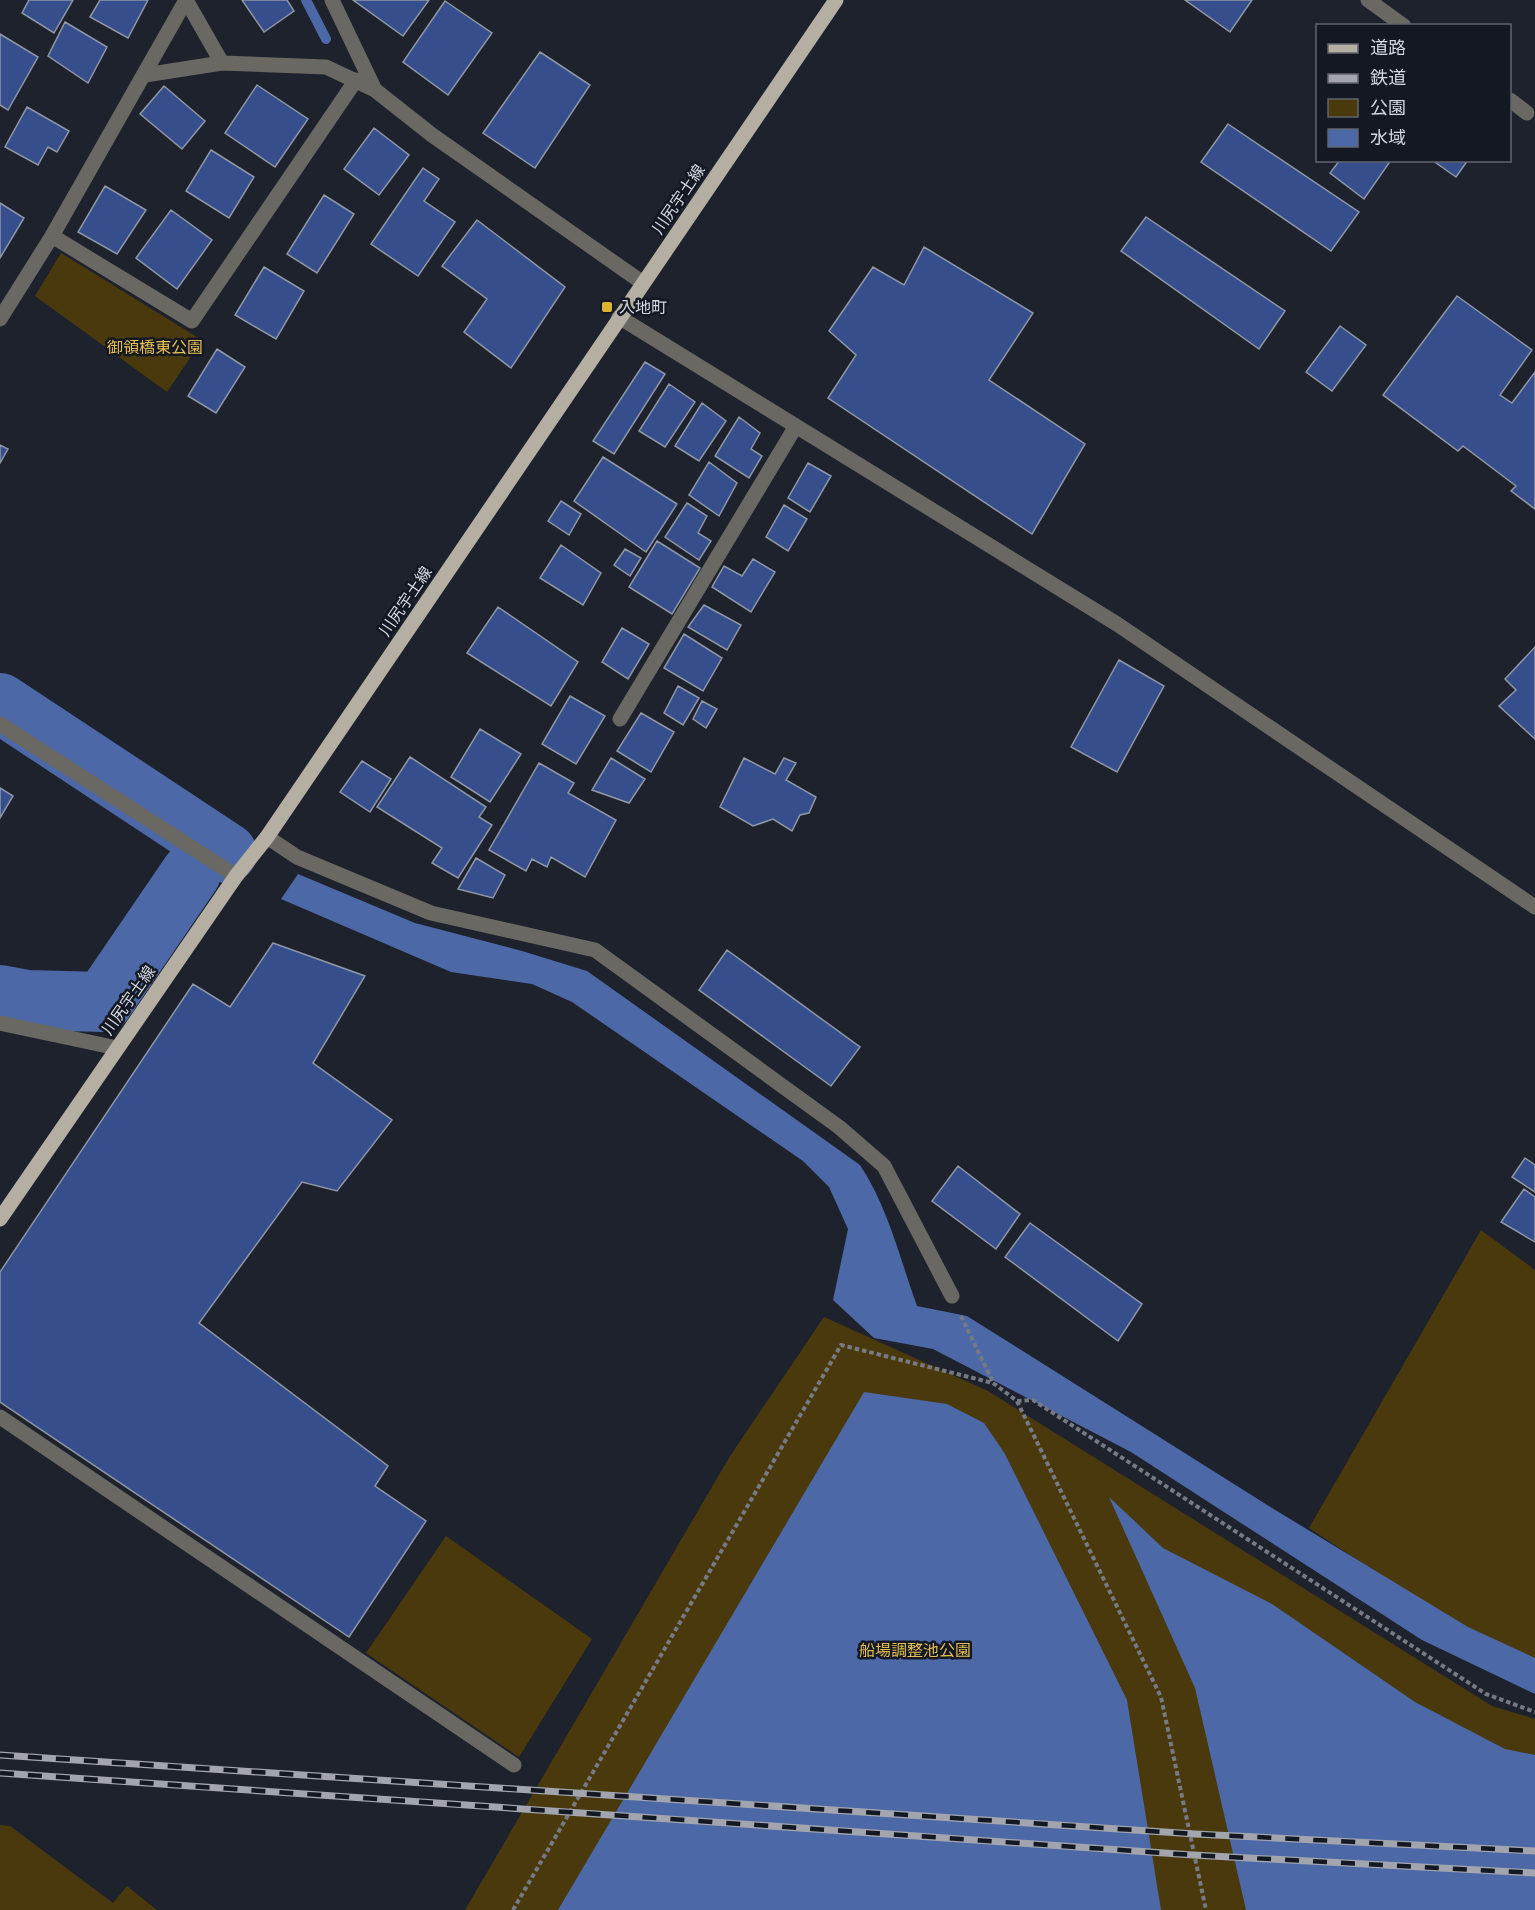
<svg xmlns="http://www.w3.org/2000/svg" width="1535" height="1910" font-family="'Titillium Web','Noto Sans JP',sans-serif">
  <rect width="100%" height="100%" fill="#1d222d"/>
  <!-- green -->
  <path fill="#49390c" d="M 61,253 L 202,340 L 167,392 L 35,296 Z
    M 1481,1230 L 1535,1270 L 1535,1660 L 1477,1639 L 1309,1528 Z
    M 824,1317 L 988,1391 L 1492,1706 L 1535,1719 L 1535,1910 L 465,1910 L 730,1456 Z
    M 446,1536 L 592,1639 L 519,1757 L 366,1653 Z
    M 0,1825 L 10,1826 L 113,1903 L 127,1886 L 157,1910 L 0,1910 Z"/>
  <!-- water -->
  <path fill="#4d68a6" d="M 298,874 L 415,923 L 522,951 L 587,971 L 860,1165 C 888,1207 900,1259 917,1306 L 967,1316 L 1272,1508 L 1468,1627 L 1535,1658 L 1535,1694 L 1422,1640 L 1131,1452 L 933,1349 L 874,1338 L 833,1300 L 848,1229 L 829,1187 L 803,1161 L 572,1002 L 532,984 L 451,972 L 281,899 Z
    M 864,1392 L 947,1404 L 984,1423 L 1005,1454 L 1127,1700 L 1161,1910 L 558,1910 Z
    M 1109,1497 L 1163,1548 L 1272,1604 L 1415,1702 L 1505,1749 L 1535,1755 L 1535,1910 L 1246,1910 L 1195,1688 Z"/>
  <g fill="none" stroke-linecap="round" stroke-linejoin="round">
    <!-- stream -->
    <path stroke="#4d68a6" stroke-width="10" d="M 306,0 L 326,39"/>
    <!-- river -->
    <path stroke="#4d68a6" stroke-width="60" d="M 0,703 L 227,853
      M 0,995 L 27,1000 L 103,1002 L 191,873"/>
  </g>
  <!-- building -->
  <path fill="#364f8c" stroke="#8f96a5" stroke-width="1.5" d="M 29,0 L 73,0 L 54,33 L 22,13 Z
    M 100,0 L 148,0 L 128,38 L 90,17 Z
    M 242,0 L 287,0 L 294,11 L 264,32 Z
    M 353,0 L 429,0 L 403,36 Z
    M 1185,0 L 1252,0 L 1230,32 Z
    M 445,1 L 492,33 L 448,95 L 403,62 Z
    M 65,22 L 107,47 L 88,83 L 48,56 Z
    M 0,34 L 38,57 L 8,110 L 0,105 Z
    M 540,52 L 590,85 L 535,168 L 483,133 Z
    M 257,85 L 308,119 L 275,167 L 225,133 Z
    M 164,86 L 205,121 L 182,149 L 140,114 Z
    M 27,107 L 69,131 L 57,152 L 48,147 L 38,165 L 5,147 Z
    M 1228,124 L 1359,212 L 1331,251 L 1201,162 Z
    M 374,128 L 409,155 L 379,195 L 344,169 Z
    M 211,150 L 254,177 L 229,218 L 186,191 Z
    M 1340,160 L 1385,160 L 1389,163 L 1364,199 L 1330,173 Z
    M 1432,160 L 1468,160 L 1456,177 Z
    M 423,168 L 439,179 L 424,201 L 455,222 L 418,276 L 371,244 Z
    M 105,186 L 146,210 L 117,254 L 78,232 Z
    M 324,195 L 354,214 L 317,273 L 287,254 Z
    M 0,203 L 24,218 L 0,258 Z
    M 171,210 L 212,240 L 177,289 L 136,258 Z
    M 1146,217 L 1285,311 L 1259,349 L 1121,251 Z
    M 477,220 L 565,287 L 511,368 L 464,332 L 487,299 L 442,266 Z
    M 924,247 L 1033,313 L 989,380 L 1085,444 L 1032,534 L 828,398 L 856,355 L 829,331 L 873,267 L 904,285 Z
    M 264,267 L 304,291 L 276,339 L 235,315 Z
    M 1457,296 L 1532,350 L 1500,395 L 1512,403 L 1535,372 L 1535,509 L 1511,491 L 1516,486 L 1463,446 L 1458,451 L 1383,395 Z
    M 1340,326 L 1366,345 L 1332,391 L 1306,372 Z
    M 217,349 L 245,367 L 216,413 L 188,396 Z
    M 645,362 L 665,374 L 614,454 L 593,441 Z
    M 669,384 L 695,402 L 665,447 L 639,431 Z
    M 702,403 L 726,421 L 699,461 L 675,446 Z
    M 739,417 L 760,433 L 751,449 L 762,456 L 749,478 L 715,456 Z
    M 0,445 L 8,449 L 0,463 Z
    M 603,457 L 677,504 L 646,552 L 574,501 Z
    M 709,462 L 737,483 L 719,516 L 689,495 Z
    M 808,463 L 831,476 L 810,512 L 788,498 Z
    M 561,501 L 581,514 L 569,535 L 548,521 Z
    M 687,503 L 707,516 L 698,533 L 711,541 L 699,560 L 665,537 Z
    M 784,505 L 807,519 L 788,551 L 766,537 Z
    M 657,541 L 700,568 L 672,614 L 629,587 Z
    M 561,545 L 601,573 L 583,605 L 540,578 Z
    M 625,549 L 641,558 L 630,576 L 614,565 Z
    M 753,559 L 775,572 L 751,612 L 712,587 L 724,566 L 742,576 Z
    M 704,605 L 741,625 L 727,650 L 688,627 Z
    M 498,607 L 578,662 L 551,706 L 467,653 Z
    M 622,628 L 649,644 L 628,679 L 602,662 Z
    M 684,634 L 722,658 L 703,691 L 664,668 Z
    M 1535,647 L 1535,739 L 1499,706 L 1516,690 L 1505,679 Z
    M 1119,660 L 1164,686 L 1117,772 L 1071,747 Z
    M 678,686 L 699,698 L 683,725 L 664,713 Z
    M 570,696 L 605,716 L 576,764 L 542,744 Z
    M 702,701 L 717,709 L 706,728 L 693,719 Z
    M 641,713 L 674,732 L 651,772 L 617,751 Z
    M 480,729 L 521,754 L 490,802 L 451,777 Z
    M 410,757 L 486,807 L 479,817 L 492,825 L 458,878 L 432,863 L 442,848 L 377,807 Z
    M 611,758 L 645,779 L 629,803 L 592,790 Z
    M 744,758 L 775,774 L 784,758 L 796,763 L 786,780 L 816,797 L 809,813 L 800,815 L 792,831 L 773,819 L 753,826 L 720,807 Z
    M 362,761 L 391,779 L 370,812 L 340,792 Z
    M 539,763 L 574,783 L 568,793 L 616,820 L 585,877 L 551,857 L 547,867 L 532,859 L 526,871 L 489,850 Z
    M 0,788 L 13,796 L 0,818 Z
    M 476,858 L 505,875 L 493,898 L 458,889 Z
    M 273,943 L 365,976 L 313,1063 L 392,1120 L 337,1191 L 302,1182 L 199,1323 L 388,1466 L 375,1486 L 426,1521 L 349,1637 L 0,1402 L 0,1272 L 193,984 L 230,1007 Z
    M 727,950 L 860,1047 L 831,1086 L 699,990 Z
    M 1525,1158 L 1535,1165 L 1535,1192 L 1512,1177 Z
    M 958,1166 L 1020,1214 L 996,1249 L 932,1201 Z
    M 1524,1189 L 1535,1197 L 1535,1242 L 1501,1222 Z
    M 1030,1223 L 1142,1304 L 1118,1341 L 1005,1257 Z"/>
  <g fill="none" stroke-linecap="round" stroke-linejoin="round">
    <!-- path -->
    <path stroke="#767a84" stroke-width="4" stroke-dasharray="4.5 3" stroke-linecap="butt" d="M 961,1316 L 993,1382
      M 1017,1401 L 1033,1400 L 1486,1694 L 1535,1712
      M 513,1910 L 841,1345 L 993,1383 L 1017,1401 L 1161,1697 L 1206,1910"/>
    <!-- minor -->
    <path stroke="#6a6862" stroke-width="15" d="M 186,0 L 222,63
      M 332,0 L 375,90
      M 1368,0 L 1404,26
      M 145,75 L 222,63 L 326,67 L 375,90 L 432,135 L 643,283
      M 1510,100 L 1527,113
      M 52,236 L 192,321 L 356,80
      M 619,317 L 1117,624 L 1535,907
      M 0,319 L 52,236 L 186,0
      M 620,719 L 796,426
      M 0,724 L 236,876
      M 267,837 L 297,857 L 431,913 L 595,950 L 839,1127 L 884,1166 L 952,1296
      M 0,1023 L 117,1048
      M 0,1417 L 514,1765"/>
    <!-- major -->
    <path stroke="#b4afa2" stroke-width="15" d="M 0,1219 L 236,876 L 267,837 L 836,0"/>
    <!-- rail casing -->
    <g stroke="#a2a5ae" stroke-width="7">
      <path id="rail" d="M 0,1755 L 1195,1834 L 1535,1851
        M 0,1773 L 1193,1855 L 1535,1873"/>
    </g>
    <!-- rail -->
    <use href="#rail" stroke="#131823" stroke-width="4.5" stroke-dasharray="14" stroke-linecap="butt"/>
  </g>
  <!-- markers -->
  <rect fill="#dcb233" stroke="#131823" stroke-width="2" x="601" y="301" width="12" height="12" rx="3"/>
  <g text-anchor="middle" stroke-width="5" stroke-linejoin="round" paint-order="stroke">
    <!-- street labels -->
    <g font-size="16" fill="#d4d7df" stroke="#131823">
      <text transform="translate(678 199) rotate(-56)" y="6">川尻宇土線</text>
      <text transform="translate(405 601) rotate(-56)" y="6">川尻宇土線</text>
      <text transform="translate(128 1000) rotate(-55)" y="6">川尻宇土線</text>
    </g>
    <!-- poi labels -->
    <g font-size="16" fill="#d4d7df" stroke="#131823" text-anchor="start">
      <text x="619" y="313">入地町</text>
    </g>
    <!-- park labels -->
    <g font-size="16" fill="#e7bf51" stroke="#131823">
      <text x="155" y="353">御領橋東公園</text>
      <text x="915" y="1656">船場調整池公園</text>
    </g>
  </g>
  <!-- legend -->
  <rect x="1316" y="24" width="195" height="138" fill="#131823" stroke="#60646e" stroke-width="1.5"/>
  <rect x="1328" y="44" width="30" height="9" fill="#b4afa2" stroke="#60646e" stroke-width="1.5"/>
  <text x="1370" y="54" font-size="18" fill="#d4d7df">道路</text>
  <rect x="1328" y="74" width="30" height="9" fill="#a2a5ae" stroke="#60646e" stroke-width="1.5"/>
  <text x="1370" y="84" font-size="18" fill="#d4d7df">鉄道</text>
  <rect x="1328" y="99" width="30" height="18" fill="#49390c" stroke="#60646e" stroke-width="1.5"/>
  <text x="1370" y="114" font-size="18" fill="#d4d7df">公園</text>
  <rect x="1328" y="129" width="30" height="18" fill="#4d68a6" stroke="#60646e" stroke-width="1.5"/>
  <text x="1370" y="144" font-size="18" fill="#d4d7df">水域</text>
</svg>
